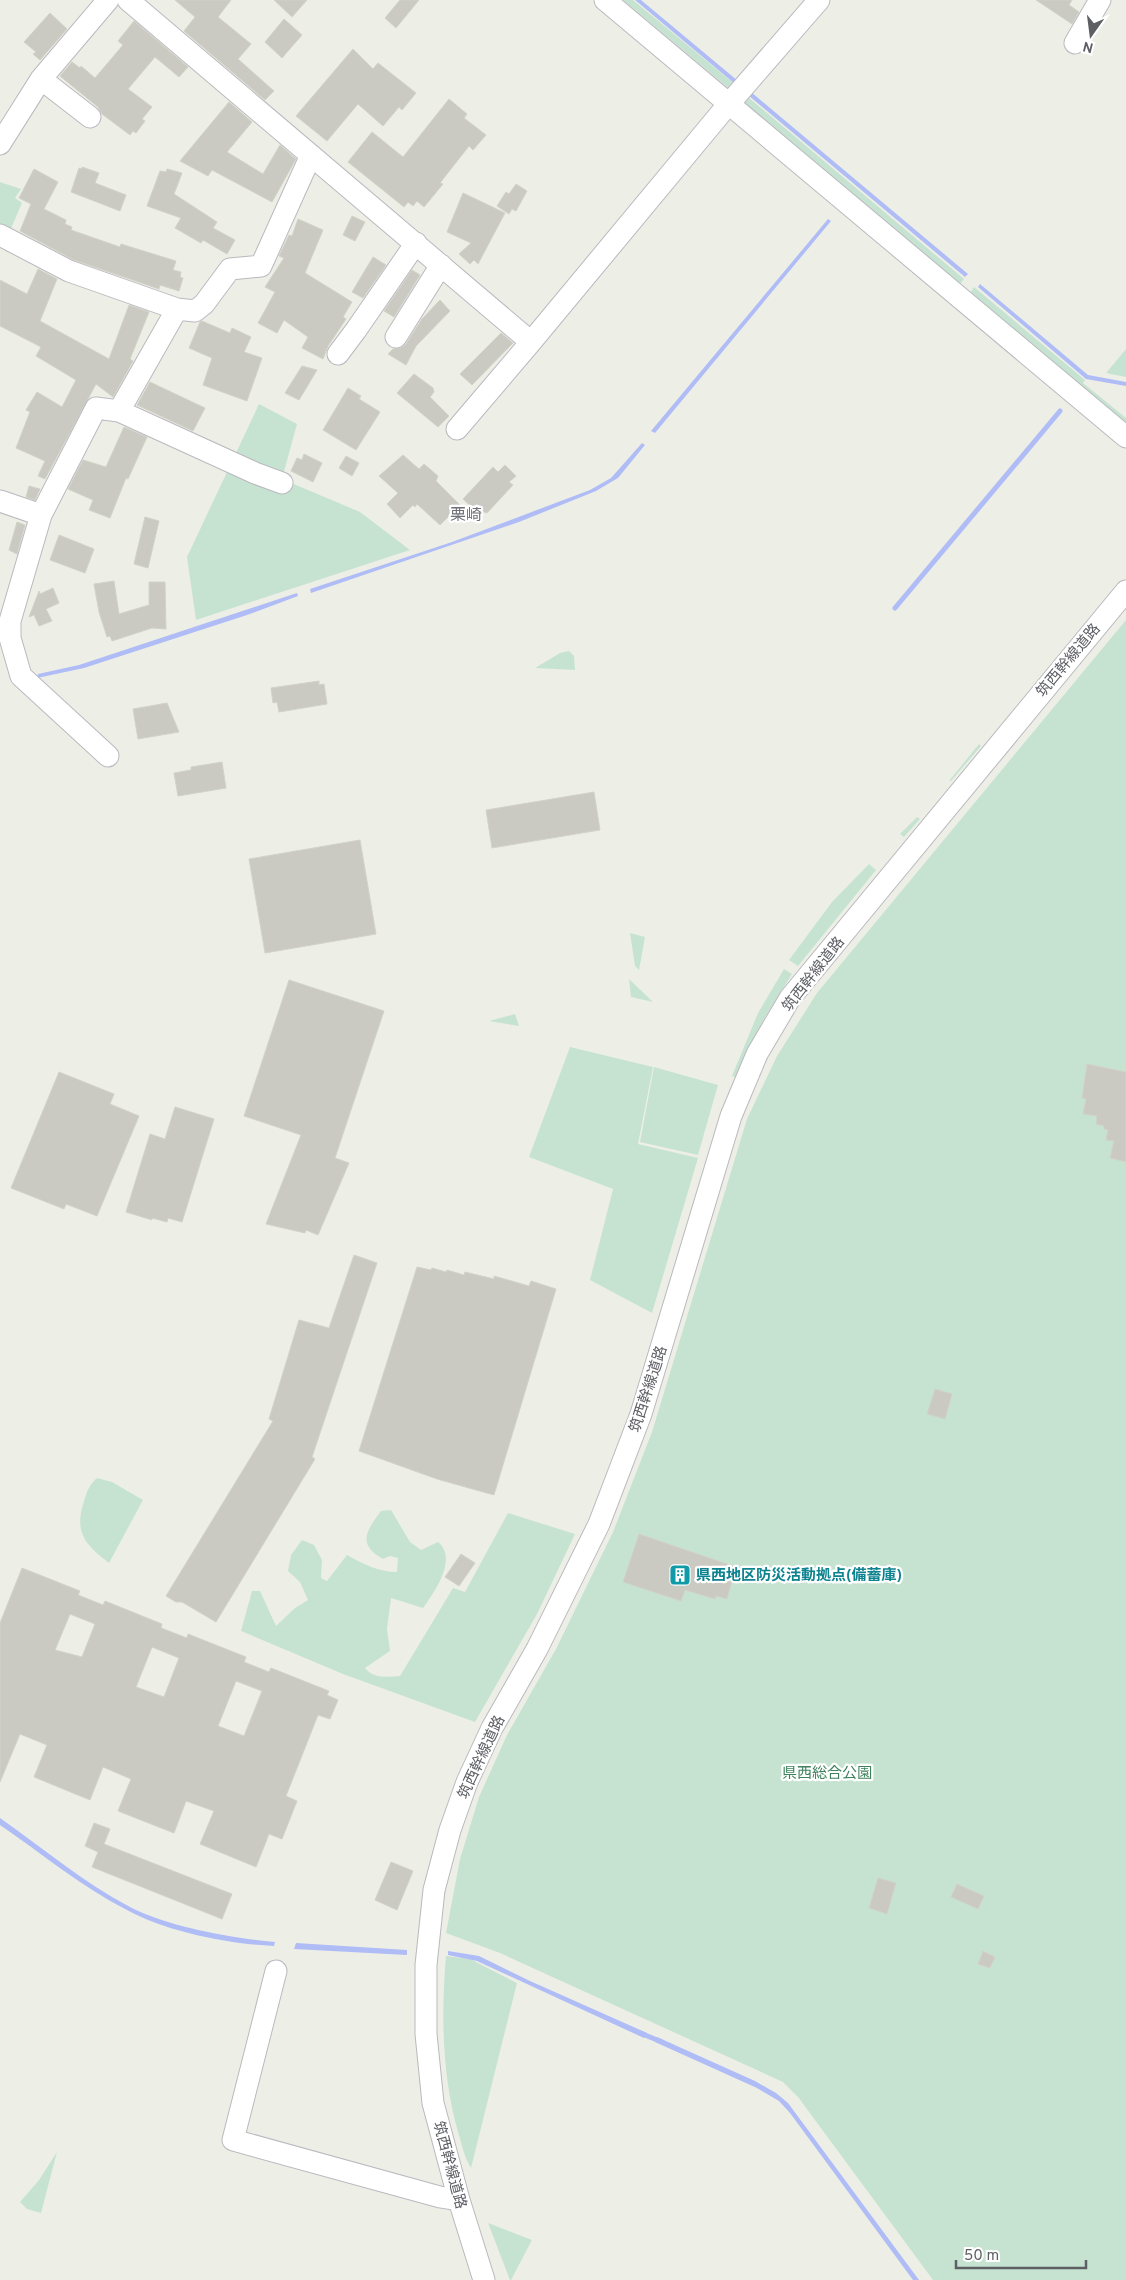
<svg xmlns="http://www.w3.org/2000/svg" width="1126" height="2280" font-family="Overpass,'Noto Sans JP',sans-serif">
  <rect width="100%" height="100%" fill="#edefe7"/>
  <!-- green -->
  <path fill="#c6e3d1" d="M 623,0 L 633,0 L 737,86 L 732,91 Z
    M 748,97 L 964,279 L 960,284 L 743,102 Z
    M 0,182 L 21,189 L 15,198 L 22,203 L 9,233 L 0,229 Z
    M 974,287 L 1085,380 L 1083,383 L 1126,418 L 1126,423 L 970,293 Z
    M 1126,349 L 1126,377 L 1106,373 Z
    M 259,404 L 297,424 L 282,479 L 360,512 L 410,550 L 196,620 L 187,557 Z
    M 1126,620 L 1126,2280 L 933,2280 L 798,2097 L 783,2082 L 500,1953 L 446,1933 L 460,1859 L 479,1797 L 507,1735 L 556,1649 L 613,1532 L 652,1432 L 747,1119 L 777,1056 L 817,993 Z
    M 569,651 L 574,656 L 575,670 L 535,668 L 560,653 Z
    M 979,744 L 981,746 L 951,781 L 949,781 Z
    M 917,817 L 920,819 L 904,837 L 900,834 Z
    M 869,864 L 876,870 L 798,966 L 789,960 L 832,902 Z
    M 630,933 L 645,937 L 639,970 L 635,966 Z
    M 784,969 L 792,974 L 764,1019 L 735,1077 L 732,1076 L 758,1013 Z
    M 629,979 L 653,1002 L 631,997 Z
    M 515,1014 L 519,1026 L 489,1021 Z
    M 570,1047 L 653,1067 L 638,1144 L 698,1158 L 652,1313 L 590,1280 L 613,1189 L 529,1157 Z
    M 654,1067 L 718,1085 L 698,1155 L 640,1142 Z
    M 97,1478 L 112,1482 L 143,1500 L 109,1563 C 84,1544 74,1532 84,1501 C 87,1491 89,1485 97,1478 Z
    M 391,1510 L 410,1542 L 421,1550 L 438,1542 C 458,1558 435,1592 423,1608 L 391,1598 L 387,1629 L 390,1651 L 365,1668 C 374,1679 387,1677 400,1676 L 453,1588 L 465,1592 L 508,1513 L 575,1534 L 537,1614 L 475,1722 L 343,1674 L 241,1631 L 252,1591 L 260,1591 L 276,1626 L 295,1608 L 308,1600 L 300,1582 L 288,1571 L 291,1555 L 302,1540 L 314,1545 L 322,1560 L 321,1578 L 327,1581 L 347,1555 C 363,1564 379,1572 397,1572 L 398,1558 L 390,1556 L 383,1559 C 356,1544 367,1530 381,1511 Z
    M 446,1956 L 470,1959 L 517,1983 L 471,2168 C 464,2157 462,2145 458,2132 C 442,2075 441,2015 446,1956 Z
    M 57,2152 L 41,2213 L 27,2209 L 20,2202 L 39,2180 Z
    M 488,2223 L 532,2240 L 511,2280 L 510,2280 Z"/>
  <!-- water -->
  <path fill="#afbcf6" d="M 635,0 L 641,0 L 738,81 L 735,84 Z
    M 751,92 L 968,274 L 965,277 L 748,95 Z
    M 828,219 L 831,221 L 655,433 L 651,431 Z
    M 980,284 L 1088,375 L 1126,382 L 1126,386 L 1086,379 L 978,287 Z
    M 642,443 L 645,445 L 618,478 L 596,491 L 519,522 L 311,593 L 310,589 L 452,542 L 590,490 L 611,478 Z
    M 297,593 L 298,596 L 247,615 L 84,668 L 37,678 L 38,674 L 79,665 Z
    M 0,1818 C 43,1848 84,1883 130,1907 C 169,1927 231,1938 275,1942 L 274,1946 C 229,1944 167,1932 127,1910 C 82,1887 41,1853 0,1825 Z
    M 296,1943 L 407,1950 L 407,1955 L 294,1949 Z
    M 448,1951 L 479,1956 L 530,1981 L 647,2033 L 644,2038 L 477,1961 L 448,1955 Z
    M 657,2037 L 755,2081 L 776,2093 L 788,2103 L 919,2280 L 913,2280 L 790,2113 L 779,2101 L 757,2088 L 655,2042 Z"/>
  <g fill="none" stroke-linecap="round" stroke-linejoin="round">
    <!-- stream -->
    <path stroke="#afbcf6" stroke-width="5" d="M 895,608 L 1060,411
      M 640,2033 L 662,2042"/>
  </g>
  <!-- building -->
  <path fill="#cacac3" stroke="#d2d3c6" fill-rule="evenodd" d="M 175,0 L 231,0 L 218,17 L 251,44 L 238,59 L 274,91 L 265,100 L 184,31 L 195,17 Z
    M 274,0 L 307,0 L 292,17 Z
    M 400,0 L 419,0 L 396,28 L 385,18 Z
    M 1036,0 L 1072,0 L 1069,5 L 1079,12 L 1072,24 Z
    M 50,13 L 67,29 L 40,60 L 33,54 L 36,52 L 24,42 Z
    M 284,19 L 302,35 L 282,58 L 265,42 Z
    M 134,21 L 188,67 L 179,77 L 155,57 L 128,89 L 152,107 L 142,119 L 145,121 L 136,133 L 133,131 L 130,135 L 102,114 L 98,107 L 60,76 L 72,62 L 80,68 L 81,66 L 95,78 L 123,45 L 118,41 Z
    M 353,49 L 373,69 L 378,63 L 416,93 L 402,110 L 399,107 L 383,126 L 358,104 L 327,141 L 296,116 Z
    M 449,99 L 467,114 L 464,118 L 486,135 L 473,150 L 469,146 L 440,183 L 443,184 L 424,207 L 417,201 L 413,206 L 408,202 L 404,207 L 348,162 L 372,132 L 403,157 Z
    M 229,102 L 252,122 L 227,152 L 263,174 L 280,145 L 296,159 L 272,202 L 212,170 L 208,176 L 180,161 Z
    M 82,167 L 99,173 L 95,183 L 126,195 L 120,211 L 71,192 L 79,168 L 82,169 Z
    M 34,169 L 58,182 L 44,209 L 66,220 L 65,224 L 72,227 L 71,230 L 120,247 L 121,244 L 176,261 L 173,270 L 181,272 L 180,277 L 183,278 L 179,291 L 160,285 L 159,289 L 74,260 L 20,231 L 31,204 L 19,198 Z
    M 167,169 L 182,173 L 174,194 L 217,222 L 213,228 L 235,240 L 227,254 L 203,240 L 201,243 L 175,228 L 181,218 L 147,206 L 160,171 L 166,172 Z
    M 516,184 L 527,191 L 516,211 L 512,209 L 509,214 L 497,206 L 506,192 L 509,194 Z
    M 463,193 L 505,213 L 478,264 L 474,260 L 470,264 L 459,254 L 471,243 L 447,232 Z
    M 352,216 L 365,222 L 355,241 L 343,235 Z
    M 298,219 L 323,230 L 305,273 L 352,302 L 343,317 L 346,319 L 328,346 L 323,359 L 302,348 L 308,337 L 284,320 L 277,333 L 258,323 L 275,292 L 265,287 L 284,258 L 279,256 L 289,235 L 292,236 Z
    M 373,257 L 386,265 L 363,298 L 352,292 Z
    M 38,269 L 57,279 L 40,321 L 109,359 L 129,305 L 149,312 L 130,359 L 133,361 L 113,397 L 96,384 L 45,479 L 38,476 L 45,461 L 16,448 L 30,412 L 26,410 L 37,392 L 62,407 L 76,380 L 36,356 L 41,347 L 0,326 L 0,280 L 27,294 Z
    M 412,270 L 420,275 L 394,317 L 384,311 Z
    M 440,300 L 450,311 L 416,346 L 406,365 L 388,354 L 393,349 L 401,348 L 406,344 L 422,319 Z
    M 202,321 L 230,333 L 232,328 L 251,337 L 244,352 L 262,358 L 247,401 L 203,385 L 212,358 L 189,348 L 200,322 Z
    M 501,333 L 513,343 L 472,385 L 460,374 Z
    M 302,366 L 317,370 L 299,400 L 285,393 Z
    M 414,374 L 433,388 L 434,392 L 430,397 L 449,416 L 438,427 L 397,393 Z
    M 150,382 L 205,408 L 193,431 L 137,405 Z
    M 348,388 L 361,396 L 359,399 L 380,412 L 356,450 L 323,430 Z
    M 124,427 L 147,437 L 128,479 L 126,478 L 110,518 L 89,510 L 93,500 L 68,489 L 83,460 L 106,467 Z
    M 304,454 L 322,463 L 313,482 L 291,471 L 297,458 L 302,460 Z
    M 403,455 L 419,469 L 424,464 L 438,476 L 436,481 L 460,505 L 440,525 L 417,504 L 415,507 L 413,505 L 400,518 L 387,504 L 398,493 L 379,476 Z
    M 346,456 L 359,463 L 352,476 L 339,468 Z
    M 505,465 L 516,476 L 509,482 L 513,485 L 487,513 L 485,512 L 481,516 L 463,499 L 493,467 L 498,472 Z
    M 29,486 L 40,489 L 35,500 L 26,497 Z
    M 145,517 L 159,521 L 148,568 L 134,564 Z
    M 17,522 L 25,525 L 17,554 L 9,550 Z
    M 59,535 L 94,549 L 85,573 L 50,560 Z
    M 114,581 L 119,614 L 149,605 L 149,582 L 165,582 L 166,629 L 152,628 L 112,641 L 110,636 L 107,637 L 99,612 L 94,584 Z
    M 53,588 L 59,603 L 46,609 L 52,621 L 39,626 L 34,615 L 29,617 L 39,591 L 40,594 Z
    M 319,681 L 319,685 L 324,684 L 327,704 L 279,712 L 277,702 L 273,703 L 271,688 Z
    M 167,703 L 179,732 L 138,739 L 133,709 Z
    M 222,762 L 226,788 L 178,796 L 174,773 L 191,770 L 191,767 Z
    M 594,792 L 600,830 L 492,848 L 486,810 Z
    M 360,840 L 376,934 L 265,953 L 249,859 Z
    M 289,980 L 384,1011 L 335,1158 L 349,1163 L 318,1235 L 306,1230 L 305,1233 L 266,1224 L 301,1135 L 244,1116 Z
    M 1087,1064 L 1126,1072 L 1126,1162 L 1110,1158 L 1114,1141 L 1106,1140 L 1108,1130 L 1104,1129 L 1104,1126 L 1096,1124 L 1097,1116 L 1083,1114 L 1086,1099 L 1082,1098 Z
    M 59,1072 L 114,1094 L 110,1104 L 139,1116 L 97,1216 L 66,1204 L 64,1209 L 11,1188 Z
    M 175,1107 L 214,1119 L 182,1222 L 168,1218 L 167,1222 L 152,1218 L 152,1220 L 126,1212 L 150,1134 L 165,1139 Z
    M 354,1255 L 377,1263 L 312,1457 L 315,1459 L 216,1622 L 182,1602 L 176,1602 L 166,1596 L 273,1421 L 269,1419 L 299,1320 L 329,1328 Z
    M 417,1267 L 431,1270 L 432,1268 L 446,1272 L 447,1270 L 464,1275 L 465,1272 L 494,1279 L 494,1276 L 529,1286 L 531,1281 L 556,1289 L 494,1495 L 437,1479 L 359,1451 Z
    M 935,1389 L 952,1394 L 945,1419 L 927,1414 Z
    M 639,1534 L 736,1567 L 727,1599 L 716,1596 L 715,1599 L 685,1590 L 681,1601 L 623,1582 Z
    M 461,1554 L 475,1563 L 459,1586 L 445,1577 Z
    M 22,1568 L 80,1591 L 78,1595 L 103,1605 L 105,1601 L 162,1624 L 161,1628 L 187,1638 L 188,1634 L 246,1657 L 244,1662 L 269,1672 L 271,1668 L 329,1691 L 327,1695 L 338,1700 L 330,1719 L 318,1715 L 286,1796 L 297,1801 L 282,1839 L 269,1834 L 256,1867 L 200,1844 L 214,1811 L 186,1801 L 174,1833 L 118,1811 L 131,1779 L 103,1767 L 90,1800 L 34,1777 L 47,1745 L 20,1734 L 0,1782 L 0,1623 ZM 70,1614 L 95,1624 L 82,1657 L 55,1650 ZM 152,1647 L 179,1658 L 164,1697 L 136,1687 ZM 236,1681 L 262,1691 L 244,1736 L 218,1726 Z
    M 94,1823 L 110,1829 L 104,1844 L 232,1894 L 222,1919 L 92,1867 L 98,1852 L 85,1846 Z
    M 391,1862 L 413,1871 L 397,1910 L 375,1900 Z
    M 878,1878 L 896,1883 L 887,1914 L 869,1908 Z
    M 957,1884 L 984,1896 L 978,1909 L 951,1897 Z
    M 983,1951 L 995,1957 L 990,1968 L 978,1964 Z"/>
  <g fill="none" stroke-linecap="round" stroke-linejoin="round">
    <!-- minor casing -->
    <g stroke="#b9b9bf" stroke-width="23">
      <path id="minor" d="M 128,0 L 531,342
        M 605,0 L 1126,437
        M 1075,43 L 1100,0
        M 41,79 L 90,117
        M 0,144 L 41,79 L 108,0
        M 0,235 L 69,271 L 177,309 L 195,311 L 204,304 L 230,269 L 261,266 L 311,155
        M 396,337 L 441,265
        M 338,354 L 356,330 L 416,243
        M 119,411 L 255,473 L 282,483
        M 457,429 L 531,342 L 721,113 L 819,0
        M 0,501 L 41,515
        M 108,756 L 21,676 L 10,638 L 10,621 L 41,515 L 96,408 L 119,411 L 177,309
        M 276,1971 L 233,2140 L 440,2197 L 459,2200
        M 484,2280 L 459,2200 L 433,2103 L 426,2034 L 426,1965 L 434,1890 L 450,1830 L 467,1782 L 492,1728 L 537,1649 L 599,1524 L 641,1414 L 731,1116 L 757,1054 L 790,998 L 1126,591"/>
    </g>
    <!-- minor -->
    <use href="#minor" stroke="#fff" stroke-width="21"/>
  </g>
  <!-- icons -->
  <defs>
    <g id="building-square" transform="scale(1.125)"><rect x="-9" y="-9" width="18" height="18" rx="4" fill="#0f9aa8" stroke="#fff"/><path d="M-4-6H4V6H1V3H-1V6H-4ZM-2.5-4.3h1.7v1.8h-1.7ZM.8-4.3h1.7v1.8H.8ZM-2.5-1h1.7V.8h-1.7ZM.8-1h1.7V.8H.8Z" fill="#fff"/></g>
  </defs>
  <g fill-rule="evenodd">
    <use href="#building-square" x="680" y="1575"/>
  </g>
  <g text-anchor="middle" stroke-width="4.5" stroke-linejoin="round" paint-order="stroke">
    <!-- street labels -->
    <g font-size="15" fill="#5e5f65" stroke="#fff">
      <text transform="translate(1068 660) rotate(-50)" y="5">筑西幹線道路</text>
      <text transform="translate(813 974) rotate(-52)" y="5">筑西幹線道路</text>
      <text transform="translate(648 1389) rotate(-72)" y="5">筑西幹線道路</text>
      <text transform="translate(481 1757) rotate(-65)" y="5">筑西幹線道路</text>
      <text transform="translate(450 2165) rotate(75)" y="5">筑西幹線道路</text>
    </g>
    <!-- culture labels -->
    <g font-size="15" font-weight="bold" fill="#0d838f" stroke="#fff" text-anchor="start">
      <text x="696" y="1580">県西地区防災活動拠点(備蓄庫)</text>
    </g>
    <!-- park labels -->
    <g font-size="15" fill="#3f835d" stroke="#fff">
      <text x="827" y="1778">県西総合公園</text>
    </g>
    <!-- neighbourhood labels -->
    <g font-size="16" fill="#6f7077" stroke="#fff">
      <text x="466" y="520">栗崎</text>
    </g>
  </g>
  <!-- north arrow -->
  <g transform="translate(1091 35) rotate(194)" stroke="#ffffff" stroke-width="4" paint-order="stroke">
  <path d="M0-4L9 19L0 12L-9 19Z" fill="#5e5f65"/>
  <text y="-8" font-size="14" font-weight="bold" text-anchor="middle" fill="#5e5f65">N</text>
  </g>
  <!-- scale -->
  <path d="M956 2260v8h130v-8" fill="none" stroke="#5e5f65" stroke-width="2.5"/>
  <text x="964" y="2260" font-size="15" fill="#5e5f65" stroke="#ffffff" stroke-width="4" paint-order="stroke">50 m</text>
</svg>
